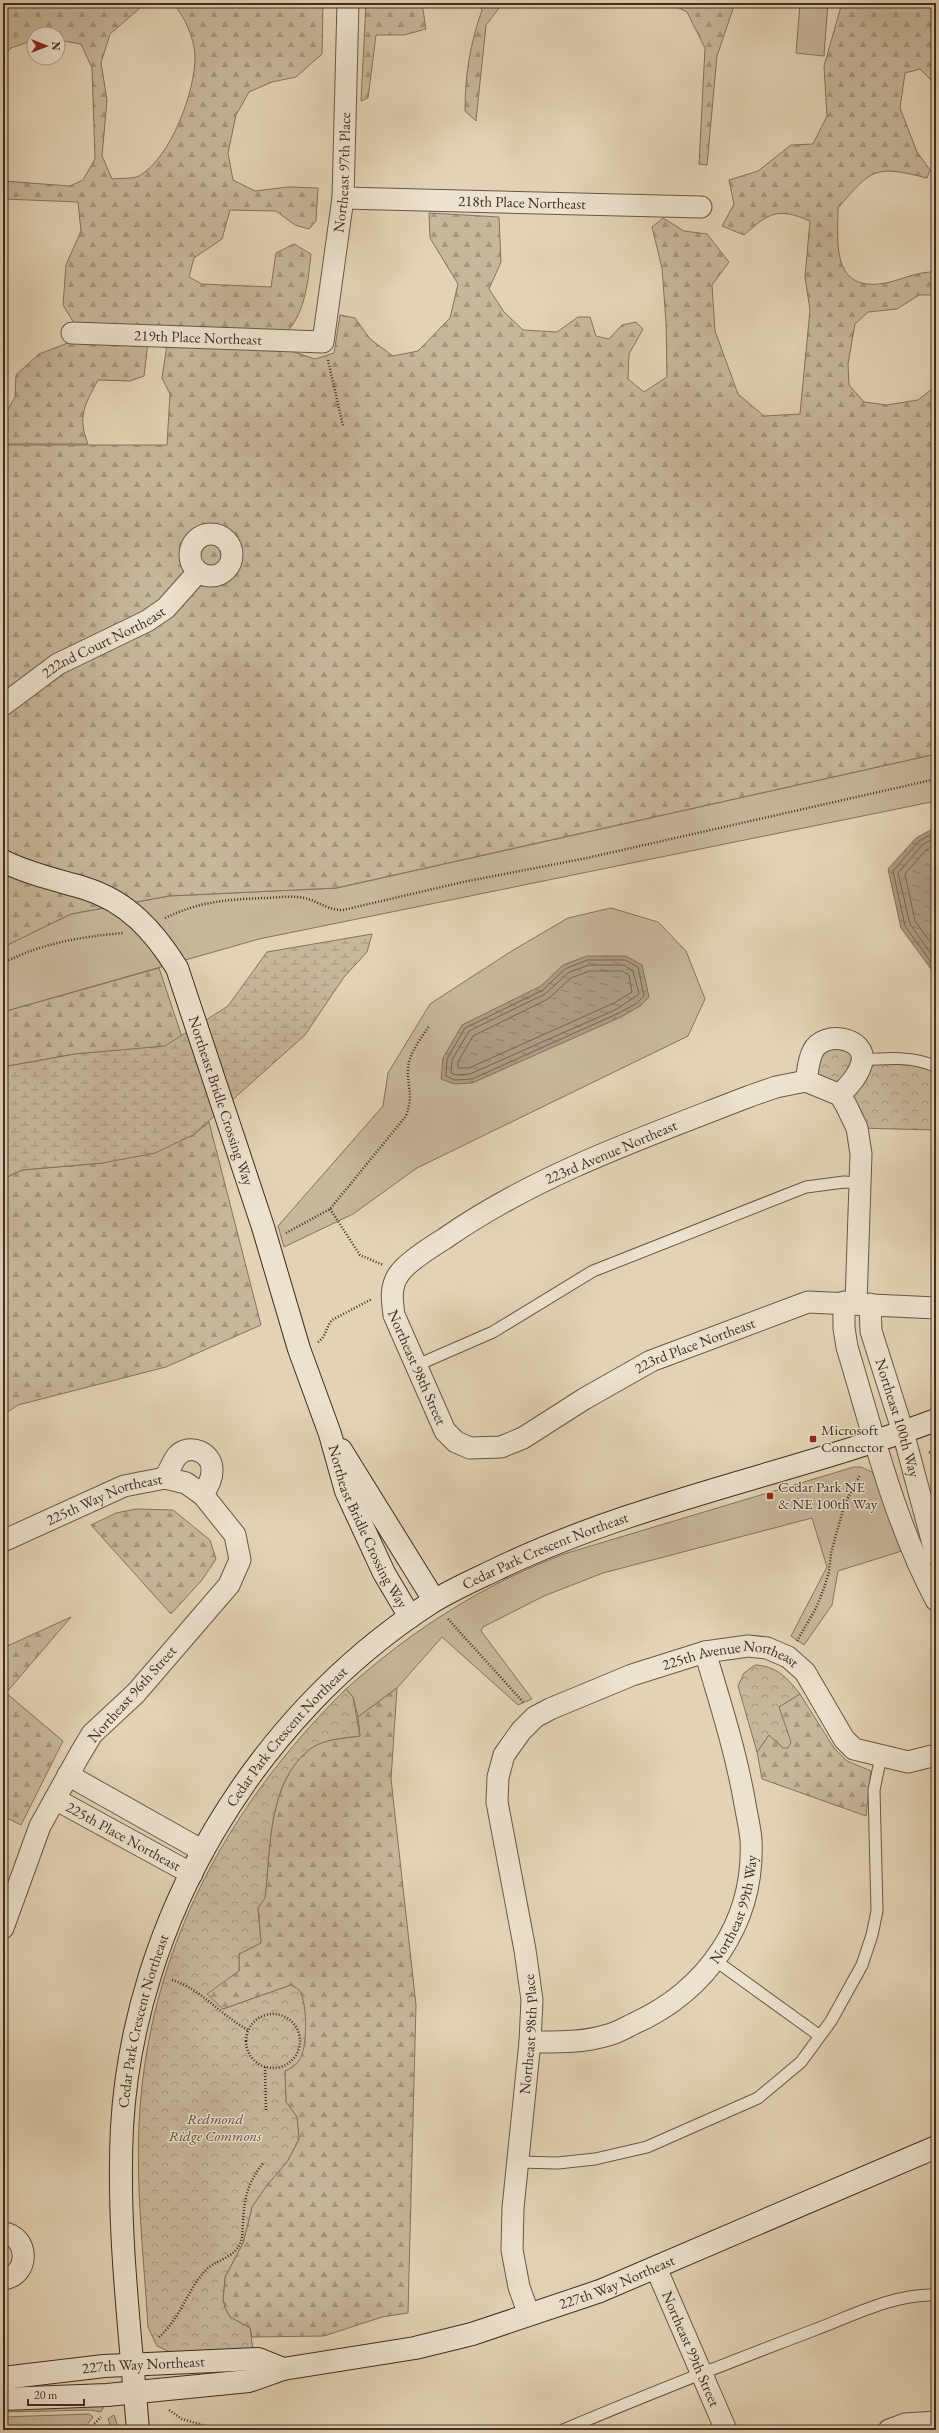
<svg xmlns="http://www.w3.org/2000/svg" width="939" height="2433" font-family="'EB Garamond',serif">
  <defs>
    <pattern id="forest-firs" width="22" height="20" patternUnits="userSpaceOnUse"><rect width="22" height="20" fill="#c7b79b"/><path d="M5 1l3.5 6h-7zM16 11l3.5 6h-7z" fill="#a3957e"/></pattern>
    <pattern id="wetland-marsh" width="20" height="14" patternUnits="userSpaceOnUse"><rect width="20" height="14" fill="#c7b79b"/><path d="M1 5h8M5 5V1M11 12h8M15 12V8" fill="none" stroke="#a3957e"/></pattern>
    <pattern id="park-crowns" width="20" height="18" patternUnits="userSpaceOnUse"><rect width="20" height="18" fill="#c7b79b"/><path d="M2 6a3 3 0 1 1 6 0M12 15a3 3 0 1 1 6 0" fill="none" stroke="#a3957e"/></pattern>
    <pattern id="water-ripples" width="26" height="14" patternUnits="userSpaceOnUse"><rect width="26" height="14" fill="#ac9b83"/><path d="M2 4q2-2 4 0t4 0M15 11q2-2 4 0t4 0" fill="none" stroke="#8d7f6b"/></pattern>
  </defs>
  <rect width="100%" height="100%" fill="#e3d3b4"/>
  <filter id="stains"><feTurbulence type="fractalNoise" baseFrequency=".005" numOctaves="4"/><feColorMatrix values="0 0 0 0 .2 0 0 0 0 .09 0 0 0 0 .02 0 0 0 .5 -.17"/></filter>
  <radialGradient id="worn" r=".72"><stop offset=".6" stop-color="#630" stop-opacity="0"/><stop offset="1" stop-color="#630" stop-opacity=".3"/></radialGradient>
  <!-- green -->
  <path fill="#c7b79b" stroke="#84725f" d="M 800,3 L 828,3 L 824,56 L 796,53 Z
    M 936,754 L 936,801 L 259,939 L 3,1012 L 3,947 L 71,914 L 169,896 L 337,888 Z
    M 611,908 L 658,922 L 686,951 L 705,999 L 688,1036 L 417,1168 L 353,1214 L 284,1247 L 278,1226 L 383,1106 L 388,1073 L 430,1004 L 510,952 L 568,918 Z
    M 854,1467 L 861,1467 L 876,1474 L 908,1549 L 838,1571 L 832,1605 L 804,1645 L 791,1636 L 827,1567 L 812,1518 L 603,1573 L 544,1596 L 483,1627 L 481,1631 L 532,1699 L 518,1705 L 442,1637 L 397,1688 L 358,1717 L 353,1697 L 346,1689 C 412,1630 482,1585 564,1554 Z
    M 98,2404 L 104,2406 L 101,2412 L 91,2410 L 3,2412 L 3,2405 Z
    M 89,2414 L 93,2417 L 83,2430 L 3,2430 L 3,2417 Z
    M 114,2415 L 119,2430 L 112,2430 L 108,2419 Z"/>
  <!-- forest -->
  <path fill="url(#forest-firs)" stroke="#84725f" d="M 3,3 L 138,3 L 139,9 L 110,34 L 101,63 L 107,100 L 102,156 L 112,179 C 120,178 133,179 139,176 C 171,158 196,90 195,55 C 194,37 184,16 173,3 L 323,3 L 322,54 L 296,77 L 272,82 L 249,92 L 236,115 L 228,153 L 233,180 L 255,191 L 288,187 L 318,188 L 316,221 L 309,229 L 295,225 L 276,211 L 230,210 L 222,239 L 194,258 L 189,277 L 202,284 L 271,287 L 276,253 L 294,244 L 311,254 C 308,281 306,309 288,331 L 74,323 L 63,305 L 66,265 L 81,231 L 78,202 L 3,199 L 3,181 L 70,186 L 83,180 L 95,159 L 92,68 L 81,44 L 58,40 L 58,34 L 34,34 L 34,40 L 11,48 L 3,55 Z
    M 366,3 L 422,3 L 426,29 L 404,35 L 376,35 L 368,98 L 361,101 Z
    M 478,3 L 503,3 L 486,25 L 476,121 L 465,111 C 465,75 470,44 482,10 Z
    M 669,3 L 735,3 L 717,56 L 707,165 L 699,164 L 705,48 L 687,12 Z
    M 842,3 L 936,3 L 936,91 L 932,81 L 920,69 L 905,73 L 900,108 L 917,152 L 930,170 L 927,178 C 875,165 872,168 838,208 C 838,240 831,289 879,284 C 899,282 915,271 936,272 L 936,295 L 919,295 L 897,309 L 868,312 L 855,324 L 848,364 L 849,385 L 864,402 L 887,405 L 918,400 L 936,386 L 936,754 L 336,888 L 169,896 L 71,914 L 3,947 L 3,445 L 167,445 L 170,394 L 162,378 L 167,345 L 291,351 L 315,359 L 334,353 L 340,315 L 355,318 L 370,339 L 393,356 L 418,351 L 450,318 L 458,284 L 430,238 L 429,213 L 499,217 L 501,262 L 489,289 L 504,312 L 523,330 L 557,332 L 578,317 L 590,317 L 596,336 L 609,339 L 622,325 L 636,322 L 643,329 L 629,354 L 628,379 L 644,392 L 667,377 L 666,322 L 662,268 L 652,227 L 663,218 L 684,231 L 707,234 L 729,262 L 712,285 L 715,331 L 738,394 L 764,416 L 800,414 L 810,310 L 805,277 L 810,221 C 777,207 769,213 744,235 L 722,226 L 734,204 L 729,180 L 758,171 L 791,145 L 813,144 L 827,116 L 824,66 Z
    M 76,340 L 148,342 L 144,376 L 130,381 L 98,380 C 85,404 77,416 88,444 L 3,444 L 3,418 L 15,397 L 16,375 L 39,354 Z
    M 159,968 L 182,1037 L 165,1047 L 75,1054 L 3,1067 L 3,1012 Z
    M 209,1122 L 261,1325 L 166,1367 L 18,1405 L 3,1415 L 3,1179 L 22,1170 L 103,1163 L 193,1135 Z
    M 136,1509 L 173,1510 L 210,1540 L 216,1559 L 202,1580 L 171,1614 L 91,1525 L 116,1513 Z
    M 71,1617 L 6,1693 L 63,1741 L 21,1825 L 3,1816 L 3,1648 Z
    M 397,1688 L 391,1779 L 416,2005 L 408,2313 L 382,2317 L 324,2336 L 252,2337 L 250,2328 L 230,2317 L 225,2308 L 223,2300 L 225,2277 L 243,2243 L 252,2207 L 267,2185 L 287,2162 L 299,2139 L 297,2117 L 286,2102 L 285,2071 L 293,2067 L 305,2045 L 304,2005 L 299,1990 L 291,1985 L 223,2009 L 206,1994 L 239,1971 L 239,1954 L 261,1943 L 258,1908 L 265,1897 C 271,1848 267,1783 310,1749 C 322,1739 345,1738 360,1736 L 358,1717 Z
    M 800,1694 L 834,1748 L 847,1761 L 871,1771 L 866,1816 L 762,1779 L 757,1752 L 769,1735 L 783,1748 L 779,1707 Z"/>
  <!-- wetland -->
  <path fill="url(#wetland-marsh)" stroke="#84725f" d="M 372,934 L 367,952 L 344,977 L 305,1035 L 193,1135 L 155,1153 L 103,1163 L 22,1170 L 3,1179 L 3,1067 L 75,1054 L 165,1046 L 228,1006 L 267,952 Z"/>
  <!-- park -->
  <path fill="url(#park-crowns)" stroke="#84725f" d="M 829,1038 L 862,1060 L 936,1067 L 936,1130 L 857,1128 L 816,1084 L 809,1061 Z
    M 755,1665 C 777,1666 787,1678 800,1694 L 779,1707 L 791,1742 L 788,1748 L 783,1748 L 769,1735 L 757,1752 L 738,1686 L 744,1673 Z
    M 346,1689 L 353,1697 L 360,1736 C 345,1738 323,1739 310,1749 C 267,1783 271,1848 265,1898 L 258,1908 L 261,1943 L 239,1954 L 239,1971 L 207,1994 L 223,2009 L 291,1985 C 293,1986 297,1988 299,1990 C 308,2002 308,2051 298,2062 C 295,2066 290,2069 285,2071 L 286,2102 L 297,2117 L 299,2139 L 287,2162 L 267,2185 L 252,2207 L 243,2243 L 225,2277 L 223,2300 L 225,2308 L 230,2317 L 250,2328 L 253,2350 L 172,2353 L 157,2346 L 148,2327 C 144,2260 136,2191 139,2124 C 147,1953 226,1807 346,1689 Z"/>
  <!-- water -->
  <path fill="url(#water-ripples)" stroke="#816f5d" d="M 936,827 L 936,976 L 901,928 L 888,869 L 916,838 Z
    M 587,956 L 626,956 L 642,965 L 649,997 L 640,1006 L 621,1017 L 472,1083 L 454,1084 L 441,1079 L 443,1058 L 462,1025 L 541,986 L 563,965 Z"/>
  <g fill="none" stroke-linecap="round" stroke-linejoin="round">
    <!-- shore -->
    <path stroke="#766453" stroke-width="1" d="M 936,832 L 919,841 L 893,871 L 905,926 L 936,969
      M 936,837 L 922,845 L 898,873 L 910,924 L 936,961
      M 936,844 L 926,850 L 905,874 L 915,921 L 936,950
      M 588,960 L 625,960 L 638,967 L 644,996 L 637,1003 L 619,1013 L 472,1079 L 455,1080 L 446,1076 L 447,1059 L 465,1028 L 543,990 L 565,969 Z
      M 589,965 L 624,965 L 633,971 L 639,994 L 617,1009 L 470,1074 L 456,1075 L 451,1073 L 452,1060 L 469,1031 L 545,994 L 568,973 Z
      M 590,971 L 622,971 L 629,975 L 632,992 L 614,1003 L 469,1068 L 458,1068 L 458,1062 L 473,1036 L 548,999 L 571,978 Z"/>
    <!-- lane casing -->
    <g stroke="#695747" stroke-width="13">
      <path id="lane" d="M 862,1060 C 886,1058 915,1056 936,1067
        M 415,1366 L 493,1332 L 593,1271 L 806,1187 L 844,1182 L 860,1183
        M 716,1961 L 820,2036
        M 518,2162 L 558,2163 L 595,2159 L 647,2147 L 758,2098 L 801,2062 L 831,2021 L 862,1965 L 872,1935 L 877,1911 L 874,1790 L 881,1756
        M 563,2430 C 646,2395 730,2362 814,2330 C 852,2316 895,2293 936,2295"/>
    </g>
    <!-- street casing -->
    <g stroke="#695747" stroke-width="23">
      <g id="street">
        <path id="s1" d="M 343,198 L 701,207"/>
        <path id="s2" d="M 72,333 L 323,342 L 343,198 L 348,3"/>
        <circle cx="211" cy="555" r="21"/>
        <path id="s3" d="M 3,705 L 58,664 L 147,621 L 166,608 L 198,572"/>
        <path d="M 806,1081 C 808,1071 808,1060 813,1051 C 823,1030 867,1037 862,1062 C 859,1075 849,1085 840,1095"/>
        <path d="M 844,1302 L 844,1328 L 847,1347 C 873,1433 894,1521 936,1600"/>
        <path id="s4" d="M 856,1303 L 861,1154 L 857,1128 L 846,1105 L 840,1095 L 806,1081 L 776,1087 L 750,1096 C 645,1137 537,1174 444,1239 C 431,1247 407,1262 399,1274 C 390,1286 392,1300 394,1315 L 445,1431 L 456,1442 L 470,1448 L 501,1447 L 523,1438 L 584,1399 L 651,1361 L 808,1302 L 936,1308"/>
        <path id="s5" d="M 870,1304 L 871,1331 L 903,1432 L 936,1555"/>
        <path d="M 165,1478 C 169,1472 172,1462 177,1456 C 190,1442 213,1453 212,1471 C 212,1480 207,1487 203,1495"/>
        <path id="s6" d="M 3,1541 L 124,1486 L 165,1478 L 186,1483 L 203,1495 L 235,1535 L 240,1560 L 229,1585 L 136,1693 L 92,1734 L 80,1754 L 40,1826 L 3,1928"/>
        <path d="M 68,1775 L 203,1851"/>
        <path id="s7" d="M 55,1799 L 192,1874"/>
        <path id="s8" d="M 530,2042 C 556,2042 583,2043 608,2035 C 617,2033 625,2028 633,2024 C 707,1991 755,1922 751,1840 C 750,1828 747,1816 745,1804 C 736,1752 720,1702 705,1652"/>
        <path d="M 3,2233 C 30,2236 30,2276 3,2279"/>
        <path id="s9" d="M 656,2268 L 726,2430"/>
        <path id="s10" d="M 529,2315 L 519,2287 L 512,2250 L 513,2208 L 530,2042 L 532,2000 L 525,1950 L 497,1802 L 498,1777 L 504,1755 L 521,1731 L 535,1717 L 550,1709 L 632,1675 L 705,1652 L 748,1646 L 767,1648 L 788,1657 L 805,1672 L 844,1739 L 854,1749 L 908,1762 L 936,1755"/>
        <path d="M 889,2430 L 905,2424 L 936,2422"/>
      </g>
    </g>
    <!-- secondary casing -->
    <g stroke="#402e23" stroke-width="24">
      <g id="secondary">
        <path id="s11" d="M 3,861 C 29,874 57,880 84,888 C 127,901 154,931 177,968 L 263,1227 L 299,1349 L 330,1434 L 346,1491 L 384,1573 L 410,1617"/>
        <path d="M 341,1450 L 434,1600"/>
        <path id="s12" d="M 3,2378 L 104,2366 L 258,2359 L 283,2369"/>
        <path id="s13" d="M 3,2399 L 107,2395 L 249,2381 L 283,2369 L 415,2348 L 472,2334 L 600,2291 L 936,2147"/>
        <path id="s14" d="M 138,2430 C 130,2330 117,2228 122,2127 C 134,1919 255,1717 429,1604 C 449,1591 474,1580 495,1570 C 635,1502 791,1474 936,1420"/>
      </g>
    </g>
    <!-- path -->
    <path stroke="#402e23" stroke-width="2.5" stroke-dasharray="1 2" stroke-linecap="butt" d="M 328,360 L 343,426
      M 165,918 C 201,901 225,900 263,898 C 274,898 286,896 297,897 C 316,898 324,910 343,910 L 463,882 L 587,858 L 936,779
      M 3,963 C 43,943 79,937 123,933
      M 330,1209 L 360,1255 L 383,1265
      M 286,1233 L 330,1209 L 406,1116 C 414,1093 407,1089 408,1068 C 409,1054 421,1038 429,1026
      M 318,1342 C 326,1337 326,1327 332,1320 L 372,1299
      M 929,1452 L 936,1456
      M 448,1619 L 523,1702
      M 797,1641 L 816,1608 L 824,1588 L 829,1572 L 831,1553 L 845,1503 L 860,1475
      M 172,1980 C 203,1990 220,2015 248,2030
      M246 2041a27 27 0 1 1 54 0a27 27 0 1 1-54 0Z
      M 265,2067 L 266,2111
      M 159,2337 C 180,2319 187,2291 204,2272 C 215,2259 232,2260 240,2244 C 243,2238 242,2231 243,2223 C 244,2197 248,2182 264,2162
      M 169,2410 L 182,2419 L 220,2430
      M 88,2430 L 101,2417"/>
    <!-- lane -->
    <use href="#lane" stroke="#ede2ce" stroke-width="11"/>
    <!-- street -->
    <use href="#street" stroke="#ede2ce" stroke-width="21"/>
    <!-- secondary -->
    <use href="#secondary" stroke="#ede2ce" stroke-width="22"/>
  </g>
  <!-- markers -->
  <g fill="#8f2418" stroke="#ede2ce" stroke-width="1.5">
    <rect x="809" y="1435" width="8" height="8" rx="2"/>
    <rect x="766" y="1492" width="8" height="8" rx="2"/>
  </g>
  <g text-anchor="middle" stroke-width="3" stroke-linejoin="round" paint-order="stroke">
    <!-- street labels -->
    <g font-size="15" fill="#402e23" stroke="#ede2ce">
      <text dy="5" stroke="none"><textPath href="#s2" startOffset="422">Northeast 97th Place</textPath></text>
      <text dy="5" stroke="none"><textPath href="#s1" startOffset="179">218th Place Northeast</textPath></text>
      <text dy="5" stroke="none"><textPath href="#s2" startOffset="126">219th Place Northeast</textPath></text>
      <text dy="5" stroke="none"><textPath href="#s3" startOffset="119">222nd Court Northeast</textPath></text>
      <text dy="5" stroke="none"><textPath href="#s11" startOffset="351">Northeast Bridle Crossing Way</textPath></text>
      <text transform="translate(611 1152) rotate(-23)" y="5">223rd Avenue Northeast</text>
      <text dy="5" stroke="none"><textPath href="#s4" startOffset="1154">223rd Place Northeast</textPath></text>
      <text dy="5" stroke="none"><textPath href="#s4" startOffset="803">Northeast 98th Street</textPath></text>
      <text dy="5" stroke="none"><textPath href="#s5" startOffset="118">Northeast 100th Way</textPath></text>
      <text dy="5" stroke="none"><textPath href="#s6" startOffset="110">225th Way Northeast</textPath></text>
      <text dy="5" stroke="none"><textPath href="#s11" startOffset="802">Northeast Bridle Crossing Way</textPath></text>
      <text dy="5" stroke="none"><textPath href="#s14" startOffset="1060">Cedar Park Crescent Northeast</textPath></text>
      <text dy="5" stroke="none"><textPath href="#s10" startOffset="825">225th Avenue Northeast</textPath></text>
      <text transform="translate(132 1694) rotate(-48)" y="5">Northeast 96th Street</text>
      <text dy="5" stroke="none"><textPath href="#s14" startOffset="736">Cedar Park Crescent Northeast</textPath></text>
      <text dy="5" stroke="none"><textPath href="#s7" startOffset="78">225th Place Northeast</textPath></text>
      <text dy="5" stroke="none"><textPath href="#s8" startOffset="266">Northeast 99th Way</textPath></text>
      <text dy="5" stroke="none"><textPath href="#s14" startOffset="412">Cedar Park Crescent Northeast</textPath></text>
      <text dy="5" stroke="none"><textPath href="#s10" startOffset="284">Northeast 98th Place</textPath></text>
      <text dy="5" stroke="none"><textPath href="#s13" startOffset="629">227th Way Northeast</textPath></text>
      <text dy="5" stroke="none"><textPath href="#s9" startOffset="88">Northeast 99th Street</textPath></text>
      <text dy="5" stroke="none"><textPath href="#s12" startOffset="141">227th Way Northeast</textPath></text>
    </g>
    <!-- poi labels -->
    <g font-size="15" fill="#402e23" stroke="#ede2ce" text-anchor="start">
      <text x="821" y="1435">Microsoft<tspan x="821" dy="17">Connector</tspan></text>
      <text x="778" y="1492">Cedar Park NE<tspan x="778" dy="17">&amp; NE 100th Way</tspan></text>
    </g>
    <!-- park labels -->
    <g font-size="15" font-style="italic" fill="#5b493b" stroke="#ede2ce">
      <text x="215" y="2124">Redmond<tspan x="215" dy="17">Ridge Commons</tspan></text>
    </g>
  </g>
  <!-- margin -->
  <rect width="939" height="2433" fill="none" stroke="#e3d3b4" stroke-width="16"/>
  <rect x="4" y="4" width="931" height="2425" fill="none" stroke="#402e23" stroke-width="2"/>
  <rect x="8" y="8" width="923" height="2417" fill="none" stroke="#402e23"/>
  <!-- north arrow -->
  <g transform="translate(46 46) rotate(90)"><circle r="19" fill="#ede2ce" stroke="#a89a8a"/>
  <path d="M0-3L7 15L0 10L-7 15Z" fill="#8f2418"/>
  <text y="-6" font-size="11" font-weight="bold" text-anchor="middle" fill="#402e23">N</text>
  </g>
  <!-- scale -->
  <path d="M28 2399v6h56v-6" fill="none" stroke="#402e23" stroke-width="2"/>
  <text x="34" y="2399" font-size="12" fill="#402e23" stroke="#ede2ce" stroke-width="3" paint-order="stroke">20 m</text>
  <rect width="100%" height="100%" filter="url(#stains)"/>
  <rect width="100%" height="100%" fill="url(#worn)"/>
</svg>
